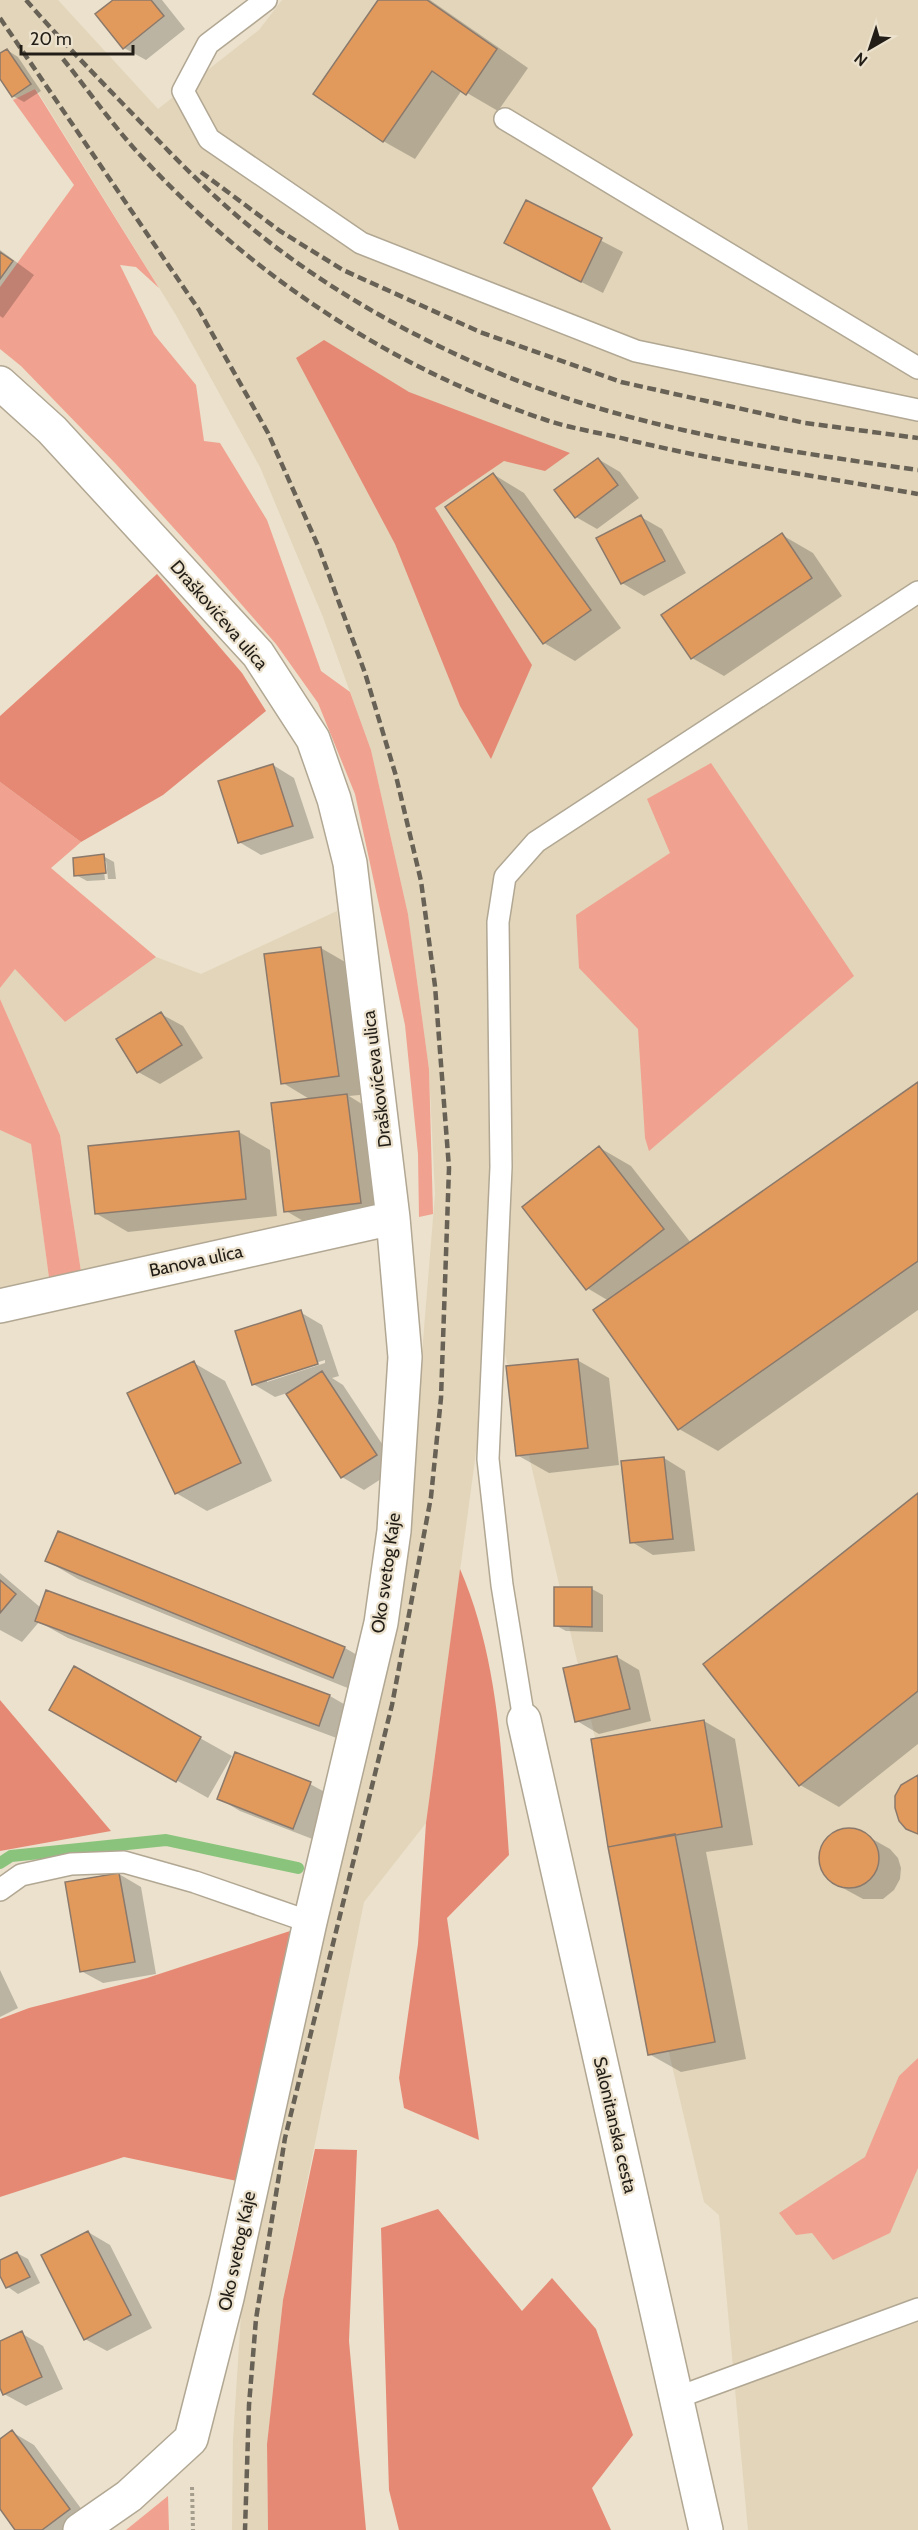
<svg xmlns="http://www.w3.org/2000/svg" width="918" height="2530" font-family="Cabin,sans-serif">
  <rect width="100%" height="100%" fill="#ebe1cc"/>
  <!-- built -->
  <path fill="#e2d5ba" d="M 0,0 L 58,0 L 158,109 L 259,30 L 282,0 L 918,0 L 918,2530 L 748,2530 L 719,2215 L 704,2202 L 495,1311 L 426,1823 L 364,1902 L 283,2300 L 267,2444 L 268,2530 L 232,2530 L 233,2439 L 243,2284 L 410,1501 L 435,1194 L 429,1069 L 408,914 L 371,750 L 323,617 L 260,467 L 176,315 L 36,89 L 13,100 L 0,80 Z
    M 337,911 L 378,1207 L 82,1278 L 60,1135 L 0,999 L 0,988 L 15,968 L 65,1022 L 156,957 L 201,974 Z
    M 0,1130 L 31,1143 L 50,1285 L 0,1294 Z"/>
  <!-- green -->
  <path fill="#f0a18f" d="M 35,89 L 159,288 L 136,267 L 120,265 L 154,334 L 196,385 L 204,441 L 220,443 L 267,520 L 321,671 L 350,692 L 371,750 L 408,914 L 429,1069 L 433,1214 L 419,1217 L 418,1154 L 405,1025 L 355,794 L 318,703 L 276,644 L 200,557 L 115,463 L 21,366 L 0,349 L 0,287 L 74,185 L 13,100 Z
    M 711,763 L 854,976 L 649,1151 L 645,1138 L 638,1029 L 579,968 L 576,915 L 670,853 L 647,799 Z
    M 0,782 L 81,842 L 51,868 L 156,957 L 65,1022 L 15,969 L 0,988 Z
    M 0,999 L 60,1135 L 82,1278 L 50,1285 L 31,1144 L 0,1130 Z
    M 918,2058 L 918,2168 L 890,2233 L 833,2260 L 812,2233 L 796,2235 L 779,2213 L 865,2157 L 899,2076 Z
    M 168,2496 L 169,2530 L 126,2530 Z"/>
  <!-- forest -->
  <path fill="#e58975" d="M 324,340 L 409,392 L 570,453 L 545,471 L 504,461 L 435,508 L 532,665 L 491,759 L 460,706 L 395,544 L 296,358 Z
    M 157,574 L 242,673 L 266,711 L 163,795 L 81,842 L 0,782 L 0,716 Z
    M 460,1569 C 499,1659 502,1759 509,1855 L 447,1918 L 479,2140 L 404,2108 L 399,2078 L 418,1944 L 426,1823 Z
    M 0,1700 L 111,1831 L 0,1851 Z
    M 290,1931 L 237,2181 L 124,2157 L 0,2197 L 0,2019 L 29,2008 L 147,1978 Z
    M 315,2149 L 357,2150 L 349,2341 L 366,2530 L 268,2530 L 267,2444 L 283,2300 Z
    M 438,2209 L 522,2311 L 552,2278 L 596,2329 L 633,2435 L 592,2488 L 611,2530 L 399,2530 L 389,2490 L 381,2228 Z"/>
  <!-- shadow -->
  <path fill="#0003" fill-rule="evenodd" d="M 116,0 L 162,0 L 185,29 L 146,60 L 124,48 Z
    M 379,0 L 430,0 L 528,68 L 498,111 L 462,90 L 415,159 L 383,141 Z
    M 7,50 L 18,57 L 41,91 L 24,102 L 13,96 L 0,77 L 0,55 Z
    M 527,202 L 623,252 L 603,293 L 528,255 Z
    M 0,250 L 34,275 L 3,318 L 0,316 Z
    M 598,459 L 620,472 L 639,498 L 597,529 L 576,517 Z
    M 493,474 L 524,493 L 621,628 L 575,661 L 544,643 Z
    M 641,517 L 662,529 L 686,573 L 644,596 L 622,583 Z
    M 782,535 L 813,553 L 842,596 L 724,676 L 692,658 Z
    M 273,765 L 294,778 L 314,838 L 261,855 L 239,842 Z
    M 103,856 L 114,862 L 116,879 L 108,879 L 106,861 L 103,861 L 105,880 L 87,881 L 76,875 Z
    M 321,948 L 352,966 L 370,1094 L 349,1096 L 378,1114 L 392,1220 L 317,1229 L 286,1211 L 311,1100 L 283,1083 Z
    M 161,1014 L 183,1026 L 203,1058 L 160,1084 L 138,1072 Z
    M 918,1084 L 918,1310 L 718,1451 L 679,1429 L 609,1301 L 587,1288 L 600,1148 L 631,1166 L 691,1243 Z
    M 239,1132 L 270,1150 L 277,1216 L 128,1232 L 97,1214 Z
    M 300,1312 L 322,1325 L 339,1376 L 332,1378 L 343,1385 L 398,1468 L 364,1490 L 342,1477 L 287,1393 L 275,1397 L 253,1384 ZM 325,1360 L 325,1363 L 267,1382 L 267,1378 Z
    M 577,1360 L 609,1378 L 619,1465 L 549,1473 L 517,1455 Z
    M 194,1363 L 225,1381 L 272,1481 L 207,1511 L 176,1493 Z
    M 664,1458 L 685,1471 L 695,1551 L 653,1555 L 632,1542 Z
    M 918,1495 L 918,1744 L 839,1807 L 800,1785 Z
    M 59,1532 L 345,1648 L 376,1666 L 365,1695 L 78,1579 L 47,1561 Z
    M 0,1573 L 41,1608 L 47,1592 L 330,1696 L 361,1714 L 350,1743 L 68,1638 L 39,1622 L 22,1642 L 0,1630 Z
    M 556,1588 L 592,1589 L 603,1595 L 603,1632 L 566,1631 L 555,1625 Z
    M 617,1657 L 639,1670 L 651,1721 L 599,1734 L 577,1721 Z
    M 75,1668 L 232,1756 L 208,1798 L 82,1727 Z
    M 704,1721 L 735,1739 L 753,1845 L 706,1852 L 746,2059 L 681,2072 L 649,2054 L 610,1847 Z
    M 310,1784 L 332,1796 L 315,1840 L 240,1811 L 218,1798 Z
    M 846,1829 L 867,1836 L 890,1849 L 898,1858 L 901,1868 L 900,1879 L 894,1890 L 883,1899 L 863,1899 L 830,1881 L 824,1873 L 820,1861 L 826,1840 Z
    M 119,1874 L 141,1887 L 156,1974 L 103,1983 L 81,1971 Z
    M 0,1970 L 18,2008 L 0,2017 Z
    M 88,2232 L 110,2245 L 152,2328 L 107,2351 L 85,2339 Z
    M 17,2253 L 28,2259 L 40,2283 L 18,2294 L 8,2287 L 0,2273 L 0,2262 Z
    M 21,2333 L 43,2346 L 63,2389 L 26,2406 L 4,2394 L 0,2384 L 0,2343 Z
    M 12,2432 L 34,2445 L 91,2522 L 80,2530 L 17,2530 L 0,2507 L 0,2441 Z"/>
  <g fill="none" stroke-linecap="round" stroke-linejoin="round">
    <!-- stream -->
    <path stroke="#8ac47c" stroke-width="12" d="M 0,1863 L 11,1856 L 166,1840 L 298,1868"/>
  </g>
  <!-- building -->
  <path fill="#e29a5c" stroke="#8b796b" stroke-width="1.5" d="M 113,0 L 151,0 L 164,16 L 123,49 L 95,14 Z
    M 378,0 L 427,0 L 497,49 L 466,95 L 432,71 L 383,142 L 313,94 Z
    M 7,49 L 31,84 L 12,97 L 0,79 L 0,53 Z
    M 526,200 L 602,238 L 581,282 L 504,243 Z
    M 0,252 L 13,261 L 0,279 Z
    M 598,458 L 618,485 L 575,518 L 554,490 Z
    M 493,473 L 591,610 L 543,644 L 445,507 Z
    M 641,515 L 665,561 L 621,584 L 596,538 Z
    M 782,533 L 812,578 L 691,659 L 661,615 Z
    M 273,764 L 293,826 L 238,843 L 218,781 Z
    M 104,854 L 106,873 L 74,876 L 73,858 Z
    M 321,947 L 339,1076 L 281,1084 L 264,954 Z
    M 161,1012 L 182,1045 L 137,1073 L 116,1039 Z
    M 918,1082 L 918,1261 L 678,1430 L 593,1310 Z
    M 347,1094 L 361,1203 L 284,1212 L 271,1103 Z
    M 239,1131 L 246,1199 L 95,1214 L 88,1146 Z
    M 599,1146 L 664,1229 L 586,1290 L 522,1207 Z
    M 301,1310 L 318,1364 L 252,1385 L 235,1331 Z
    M 578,1359 L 588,1448 L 516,1456 L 506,1366 Z
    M 194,1361 L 241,1463 L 175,1494 L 127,1393 Z
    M 322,1371 L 377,1455 L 341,1478 L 286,1394 Z
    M 664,1457 L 673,1539 L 630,1543 L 621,1461 Z
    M 918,1493 L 918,1691 L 799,1786 L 703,1664 Z
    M 58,1531 L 345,1647 L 333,1678 L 45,1561 Z
    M 0,1580 L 16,1594 L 0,1613 Z
    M 554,1587 L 592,1587 L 592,1627 L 554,1626 Z
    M 46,1590 L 330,1695 L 319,1726 L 35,1621 Z
    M 617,1656 L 630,1709 L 575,1722 L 563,1668 Z
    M 74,1666 L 201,1737 L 176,1782 L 49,1710 Z
    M 704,1720 L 722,1827 L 608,1847 L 591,1739 Z
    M 235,1752 L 311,1782 L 293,1829 L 217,1799 Z
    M 918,1775 L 918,1834 L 906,1829 L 899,1821 L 895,1808 L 895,1796 L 901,1785 Z
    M819 1858a30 30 0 1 1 60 0a30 30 0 1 1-60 0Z
    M 675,1834 L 715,2042 L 648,2055 L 608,1847 Z
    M 119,1873 L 135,1962 L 80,1972 L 65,1882 Z
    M 88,2231 L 131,2315 L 84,2340 L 41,2255 Z
    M 17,2252 L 30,2277 L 6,2288 L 0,2276 L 0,2260 Z
    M 22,2331 L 42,2377 L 3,2395 L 0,2388 L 0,2341 Z
    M 12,2430 L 70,2509 L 42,2530 L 15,2530 L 0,2509 L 0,2439 Z"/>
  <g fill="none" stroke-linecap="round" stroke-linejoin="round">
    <!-- service casing -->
    <g stroke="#b1a793" stroke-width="24">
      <path id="service" d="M 266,0 L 208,44 L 183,91 L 209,139 L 361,243 L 636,351 L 918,410
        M 505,119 L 918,368
        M 524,1720 L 502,1585 L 488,1459 L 501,1167 L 498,922 L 505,877 L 536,842 L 918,592
        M 0,1890 L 21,1875 L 71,1864 L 124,1862 L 195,1882 L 310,1922
        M 676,2398 L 918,2309"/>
    </g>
    <!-- minor casing -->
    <g stroke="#b1a793" stroke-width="36">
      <path id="minor" d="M 0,383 L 52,430 L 258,654 L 313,739 L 334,799 L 350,863 L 393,1218 L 405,1357 L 394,1531 L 381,1623 L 310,1922 L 227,2298 L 191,2439 L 129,2496 L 80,2530
        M 0,1306 L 393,1218
        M 524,1720 L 706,2530"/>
    </g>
    <!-- path -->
    <path stroke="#a49c8c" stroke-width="4" stroke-dasharray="3 3" stroke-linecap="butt" d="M 192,2487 L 193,2530"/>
    <!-- service -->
    <use href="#service" stroke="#fff" stroke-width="21"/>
    <!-- minor -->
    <use href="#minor" stroke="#fff" stroke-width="33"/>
    <!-- rail -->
    <path stroke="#686156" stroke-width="4.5" stroke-dasharray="9 4.5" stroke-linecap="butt" d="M 26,0 C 58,37 92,72 126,107 C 156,138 186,170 218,199 C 304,278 413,340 521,382 C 649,431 783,451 918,470
      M 0,18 L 199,310 L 268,433 L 319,548 L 365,673 L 396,776 L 421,881 L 435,986 L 449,1168 L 441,1398 L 431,1497 L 392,1705 L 285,2138 L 256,2319 L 249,2405 L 245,2530
      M 63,59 C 89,91 113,126 141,156 C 252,276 391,368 546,420 C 573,429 602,433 629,440 C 724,463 821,477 918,494
      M 201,172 L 280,231 L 343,270 L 480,332 L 621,382 L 805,423 L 918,438"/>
  </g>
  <g text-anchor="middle" stroke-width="4.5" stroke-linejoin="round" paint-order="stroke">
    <!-- street labels -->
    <g font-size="18" fill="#221e17" stroke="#ebe1cc">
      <text transform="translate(219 615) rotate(49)" y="6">Draškovićeva ulica</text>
      <text transform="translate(377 1079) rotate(-97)" y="6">Draškovićeva ulica</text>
      <text transform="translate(196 1261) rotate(-12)" y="6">Banova ulica</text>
      <text transform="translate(386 1573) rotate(-82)" y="6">Oko svetog Kaje</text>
      <text transform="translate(615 2125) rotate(77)" y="6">Salonitanska cesta</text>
      <text transform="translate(237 2251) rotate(-78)" y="6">Oko svetog Kaje</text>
    </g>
  </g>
  <!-- north arrow -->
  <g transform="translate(870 48) rotate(219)" stroke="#ebe1cc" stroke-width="4.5" paint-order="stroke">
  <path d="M0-4.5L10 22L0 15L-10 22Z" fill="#221e17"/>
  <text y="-9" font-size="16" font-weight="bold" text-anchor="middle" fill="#221e17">N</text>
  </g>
  <!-- scale -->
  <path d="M21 45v9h112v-9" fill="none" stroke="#221e17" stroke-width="3"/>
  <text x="30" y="45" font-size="18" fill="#221e17" stroke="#ebe1cc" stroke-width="4.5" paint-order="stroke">20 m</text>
</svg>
